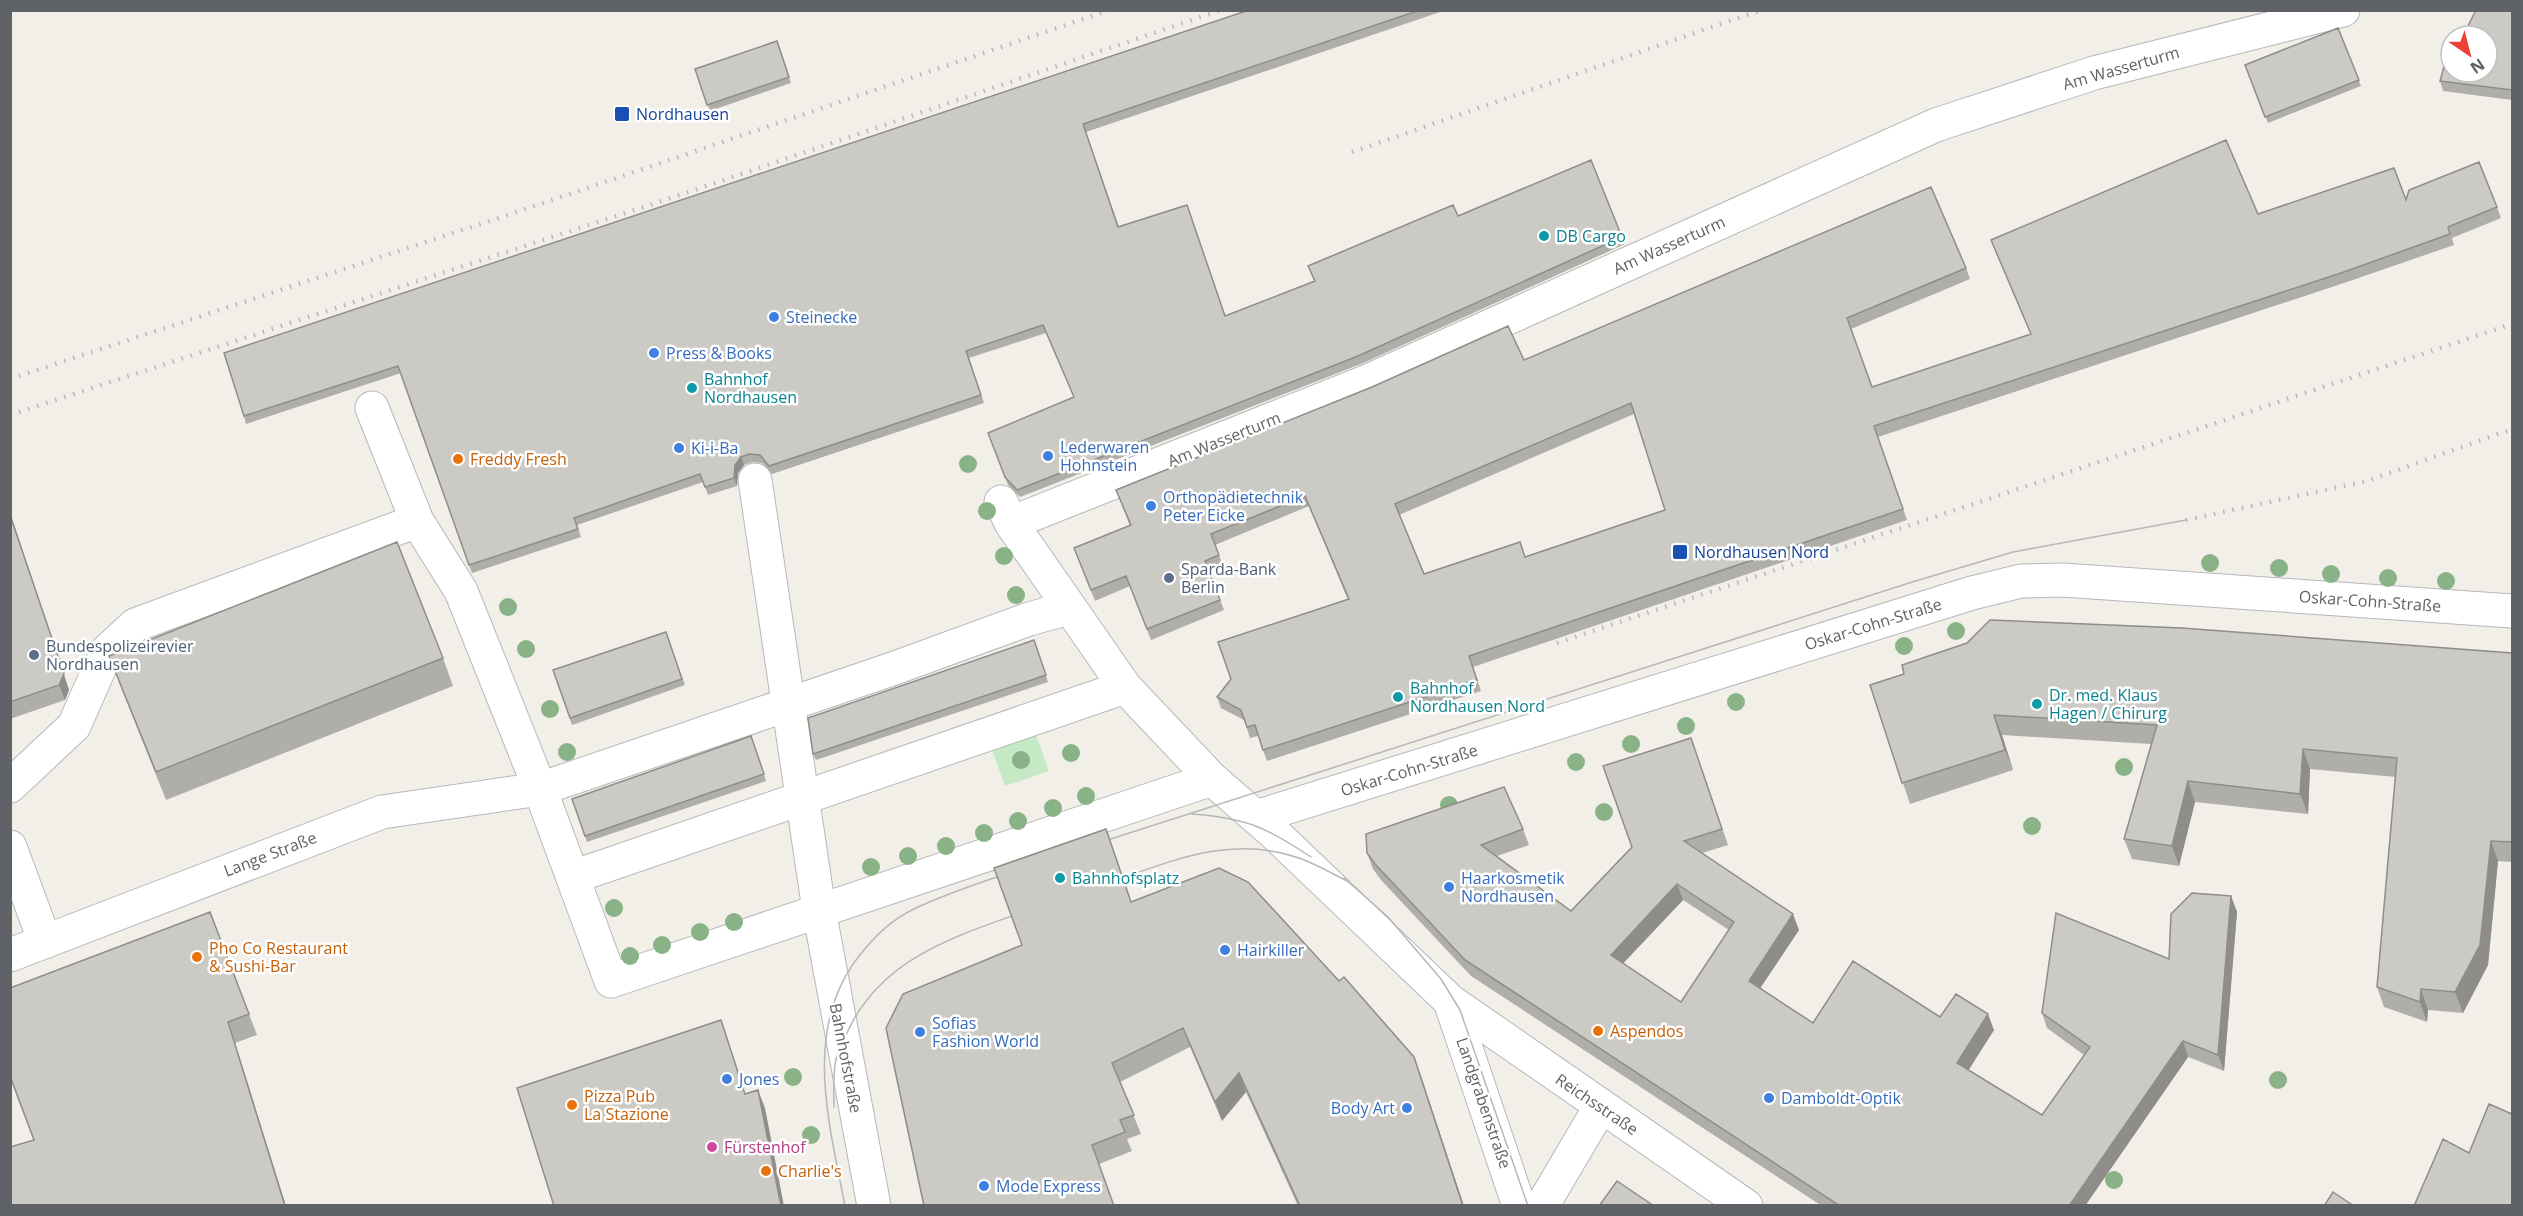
<svg xmlns="http://www.w3.org/2000/svg" width="2523" height="1216" font-family="'Open Sans',sans-serif">
  <rect width="100%" height="100%" fill="#f1efe8"/>
  <!-- green -->
  <path fill="#c5e8c5" d="M 1036,735 L 1049,771 L 1005,786 L 992,750 Z"/>
  <g fill="none" stroke-linecap="round" stroke-linejoin="round">
    <!-- minor casing -->
    <g stroke="#b5b8bc" stroke-width="35">
      <path id="minor" d="M 372,408 L 417,521 L 461,591 L 540,789 L 611,981 L 1212,779
        M 755,480 L 819,910 L 874,1206
        M 1001,502 L 1011,523 L 1125,687 L 1212,779 L 1273,832 L 1450,1001 L 1746,1206
        M 1011,523 L 1368,381 L 1936,125 L 2094,73 L 2343,10
        M 10,786 L 74,726 L 107,651 L 135,625 L 417,521
        M 1256,817 L 1972,593 L 2021,581 L 2063,580 L 2512,611
        M 10,847 L 45,942
        M 573,877 L 1125,687
        M 10,955 L 382,812 L 540,789 L 892,669 L 1029,619 L 1069,608
        M 1450,1001 L 1519,1206
        M 1542,1206 L 1601,1106"/>
    </g>
    <!-- minor -->
    <use href="#minor" stroke="#fff" stroke-width="33"/>
    <!-- tram -->
    <path stroke="#b6b7b8" stroke-width="1.5" d="M 1192,814 C 1246,818 1266,827 1311,857
      M 1095,844 L 1909,583 L 2013,552 L 2186,520
      M 1344,878 L 1388,917 L 1441,979 L 1460,1010 L 1528,1206
      M 1108,883 C 1172,861 1231,834 1299,858 C 1316,864 1333,874 1349,882
      M 834,1107 C 834,1093 833,1078 835,1065 C 836,1054 842,1045 846,1035 C 879,959 953,937 1026,911
      M 845,1206 C 829,1122 802,1029 859,956 C 875,936 891,920 914,909 C 945,894 979,883 1012,872"/>
    <!-- rail -->
    <path stroke="#b6b7b8" stroke-width="4.5" stroke-dasharray="1.5 8" stroke-linecap="butt" d="M 1352,152 L 1761,10
      M 10,379 L 502,217 L 1110,10
      M 10,415 L 674,197 L 1221,10
      M 2186,520 L 2367,481 L 2512,429
      M 1557,643 L 2512,324"/>
  </g>
  <!-- trees -->
  <g fill="#89b387">
    <circle cx="968" cy="464" r="9"/>
    <circle cx="987" cy="511" r="9"/>
    <circle cx="1004" cy="556" r="9"/>
    <circle cx="2210" cy="563" r="9"/>
    <circle cx="2279" cy="568" r="9"/>
    <circle cx="2331" cy="574" r="9"/>
    <circle cx="2388" cy="578" r="9"/>
    <circle cx="2446" cy="581" r="9"/>
    <circle cx="1016" cy="595" r="9"/>
    <circle cx="508" cy="607" r="9"/>
    <circle cx="1956" cy="631" r="9"/>
    <circle cx="1904" cy="646" r="9"/>
    <circle cx="526" cy="649" r="9"/>
    <circle cx="1736" cy="702" r="9"/>
    <circle cx="550" cy="709" r="9"/>
    <circle cx="1686" cy="726" r="9"/>
    <circle cx="1631" cy="744" r="9"/>
    <circle cx="567" cy="752" r="9"/>
    <circle cx="1071" cy="753" r="9"/>
    <circle cx="1021" cy="760" r="9"/>
    <circle cx="1576" cy="762" r="9"/>
    <circle cx="2124" cy="767" r="9"/>
    <circle cx="1086" cy="796" r="9"/>
    <circle cx="1449" cy="805" r="9"/>
    <circle cx="1053" cy="808" r="9"/>
    <circle cx="1604" cy="812" r="9"/>
    <circle cx="1018" cy="821" r="9"/>
    <circle cx="2032" cy="826" r="9"/>
    <circle cx="984" cy="833" r="9"/>
    <circle cx="946" cy="846" r="9"/>
    <circle cx="908" cy="856" r="9"/>
    <circle cx="871" cy="867" r="9"/>
    <circle cx="614" cy="908" r="9"/>
    <circle cx="734" cy="922" r="9"/>
    <circle cx="700" cy="932" r="9"/>
    <circle cx="662" cy="945" r="9"/>
    <circle cx="630" cy="956" r="9"/>
    <circle cx="793" cy="1077" r="9"/>
    <circle cx="2278" cy="1080" r="9"/>
    <circle cx="811" cy="1135" r="9"/>
    <circle cx="2114" cy="1180" r="9"/>
  </g>
  <!-- wall -->
  <path fill="#afaea9" fill-rule="evenodd" d="M 1249,10 L 1446,10 L 1086,132 L 1119,227 L 1225,316 L 1314,281 L 1308,266 L 1458,216 L 1622,237 L 1625,244 L 1361,364 L 1020,497 L 1008,485 L 988,433 L 1074,397 L 1046,333 L 969,358 L 984,403 L 772,474 L 762,463 L 752,462 L 744,465 L 738,473 L 737,486 L 708,495 L 703,482 L 577,525 L 581,537 L 472,573 L 401,373 L 246,424 L 244,416 Z
    M 2512,10 L 2512,100 L 2443,91 L 2440,81 L 2451,72 Z
    M 2338,28 L 2361,86 L 2268,123 L 2245,65 Z
    M 777,41 L 791,83 L 710,111 L 695,69 Z
    M 2406,200 L 2497,207 L 2501,218 L 2452,238 L 2454,245 L 2344,283 L 1878,437 L 1907,520 L 1473,667 L 1481,691 L 1267,761 L 1258,736 L 1250,738 L 1244,720 L 1221,708 L 1217,697 L 1348,600 L 1309,506 L 1215,545 L 1223,566 L 1209,572 L 1224,610 L 1151,640 L 1130,586 L 1095,601 L 1074,548 L 1130,526 L 1116,490 L 1524,360 L 1966,268 L 1970,279 L 1851,329 L 1872,387 L 2031,334 L 1991,240 ZM 1634,414 L 1665,510 L 1526,556 L 1424,574 L 1399,515 Z
    M 10,513 L 69,690 L 65,700 L 10,719 Z
    M 666,632 L 685,685 L 572,725 L 553,670 Z
    M 1034,640 L 1048,682 L 816,760 L 813,754 Z
    M 2512,653 L 2512,862 L 2498,861 L 2488,965 L 2463,1013 L 2428,1010 L 2427,1022 L 2384,1007 L 2377,987 L 2396,777 L 2310,769 L 2308,814 L 2195,802 L 2179,866 L 2132,859 L 2124,839 L 2151,744 L 2002,735 L 2013,770 L 1910,804 L 1870,685 Z
    M 109,656 L 443,658 L 453,686 L 166,800 L 120,685 Z
    M 751,736 L 766,781 L 587,842 L 572,799 Z
    M 1691,738 L 1728,845 L 1702,853 L 1799,930 L 1760,988 L 1813,1023 L 1940,1017 L 1994,1030 L 1968,1070 L 2042,1115 L 2084,1055 L 2047,1028 L 2042,1013 L 2169,959 L 2231,896 L 2237,912 L 2224,1071 L 2188,1057 L 2085,1206 L 1822,1206 L 1471,976 L 1381,880 L 1373,869 L 1367,853 L 1523,829 L 1529,845 L 1497,856 L 1571,911 L 1632,847 ZM 1683,900 L 1729,930 L 1681,1002 L 1623,963 Z
    M 1132,902 L 1339,981 L 1414,1057 L 1464,1206 L 1298,1206 L 1246,1092 L 1222,1121 L 1190,1047 L 1120,1082 L 1141,1134 L 1127,1139 L 1132,1151 L 1099,1164 L 924,1206 Z
    M 249,1014 L 257,1035 L 235,1043 L 34,1140 L 10,1076 Z"/>
  <!-- shaded-wall -->
  <path fill="#8f8d8a" d="M 741,457 L 744,465 L 738,473 L 737,486 L 734,478 L 735,465 Z
    M 10,513 L 69,690 L 65,700 L 59,685 Z
    M 1994,715 L 2002,735 L 2013,770 L 2005,750 Z
    M 2303,749 L 2310,769 L 2308,814 L 2300,794 Z
    M 2188,781 L 2195,802 L 2179,866 L 2172,846 Z
    M 2491,841 L 2498,861 L 2488,965 L 2463,1013 L 2455,992 Z
    M 1677,884 L 1683,900 L 1616,971 L 1611,955 Z
    M 2231,896 L 2237,912 L 2224,1071 L 2218,1055 Z
    M 1793,914 L 1799,930 L 1755,996 L 1749,981 Z
    M 2421,989 L 2428,1010 L 2427,1022 L 2420,1002 Z
    M 1988,1014 L 1994,1030 L 1963,1079 L 1957,1063 Z
    M 228,1022 L 235,1043 L 286,1206 L 285,1206 Z
    M 2183,1041 L 2188,1057 L 2085,1206 L 2069,1206 Z
    M 1414,1057 L 1421,1076 L 1464,1206 L 1463,1206 Z
    M 1239,1073 L 1246,1092 L 1222,1121 L 1215,1102 Z
    M 758,1090 L 765,1108 L 784,1206 L 781,1206 Z"/>
  <!-- building -->
  <path fill="#cccac5" stroke="#8f8d8a" stroke-width="1.5" fill-rule="evenodd" d="M 1249,10 L 1420,10 L 1083,124 L 1118,227 L 1187,205 L 1225,316 L 1315,281 L 1308,266 L 1453,205 L 1458,216 L 1591,160 L 1622,237 L 1358,356 L 1017,490 L 1005,477 L 988,433 L 1074,397 L 1043,325 L 966,351 L 981,395 L 769,466 L 760,455 L 749,454 L 741,457 L 735,465 L 734,478 L 705,487 L 700,474 L 574,518 L 578,529 L 469,565 L 398,366 L 244,416 L 224,353 Z
    M 2476,10 L 2512,10 L 2512,90 L 2440,81 L 2451,40 L 2451,72 L 2487,72 L 2487,36 L 2463,36 Z
    M 2338,28 L 2359,80 L 2265,117 L 2245,65 Z
    M 2453,33 L 2461,36 L 2452,36 Z
    M 777,41 L 789,77 L 707,105 L 695,69 Z
    M 2226,140 L 2258,214 L 2394,168 L 2406,200 L 2409,190 L 2479,162 L 2497,207 L 2448,227 L 2450,234 L 2341,273 L 1874,426 L 1903,509 L 1469,656 L 1477,680 L 1263,750 L 1255,725 L 1247,727 L 1241,710 L 1217,697 L 1231,679 L 1218,642 L 1349,599 L 1305,496 L 1211,534 L 1219,555 L 1205,561 L 1220,600 L 1147,629 L 1126,576 L 1091,590 L 1074,548 L 1131,525 L 1116,490 L 1372,387 L 1508,326 L 1524,360 L 1931,187 L 1966,268 L 1847,318 L 1872,387 L 2031,334 L 1991,240 ZM 1631,403 L 1665,510 L 1525,557 L 1520,542 L 1424,574 L 1395,504 Z
    M 10,515 L 64,674 L 59,685 L 10,702 Z
    M 397,542 L 443,658 L 156,772 L 109,656 Z
    M 1990,620 L 2182,628 L 2512,653 L 2512,842 L 2491,841 L 2480,945 L 2455,992 L 2421,989 L 2420,1002 L 2377,987 L 2397,758 L 2303,749 L 2300,794 L 2188,781 L 2172,846 L 2124,839 L 2157,725 L 1994,715 L 2005,750 L 1902,783 L 1870,685 L 1904,674 L 1902,665 L 1967,643 Z
    M 666,632 L 682,679 L 570,718 L 553,670 Z
    M 1034,640 L 1046,675 L 813,754 L 808,718 Z
    M 751,736 L 764,774 L 585,836 L 572,799 Z
    M 1691,738 L 1722,829 L 1684,841 L 1793,914 L 1749,981 L 1813,1023 L 1853,961 L 1940,1017 L 1956,994 L 1988,1014 L 1957,1063 L 2042,1115 L 2090,1047 L 2042,1013 L 2056,913 L 2169,959 L 2171,914 L 2192,893 L 2231,896 L 2218,1055 L 2183,1041 L 2069,1206 L 1840,1206 L 1465,960 L 1375,864 L 1367,853 L 1366,834 L 1504,787 L 1523,829 L 1481,845 L 1571,911 L 1632,847 L 1603,766 ZM 1677,884 L 1734,922 L 1681,1002 L 1611,955 Z
    M 1106,829 L 1131,902 L 1219,868 L 1248,882 L 1339,981 L 1344,977 L 1414,1057 L 1463,1206 L 1300,1206 L 1239,1073 L 1215,1102 L 1183,1028 L 1112,1063 L 1134,1115 L 1120,1120 L 1125,1132 L 1092,1145 L 1114,1206 L 924,1206 L 886,1028 L 903,994 L 1022,945 L 994,868 Z
    M 210,912 L 249,1014 L 228,1022 L 285,1206 L 10,1206 L 10,1147 L 34,1140 L 10,1076 L 10,988 Z
    M 721,1020 L 745,1094 L 758,1090 L 781,1206 L 554,1206 L 517,1088 Z
    M 2489,1104 L 2512,1114 L 2512,1206 L 2414,1206 L 2443,1139 L 2469,1153 Z
    M 1617,1181 L 1654,1206 L 1599,1206 Z
    M 2333,1192 L 2354,1206 L 2324,1206 Z"/>
  <!-- markers -->
  <g fill="#1a4fb4" stroke="#fff" stroke-width="2">
    <rect x="614" y="106" width="16" height="16" rx="3"/>
    <rect x="1672" y="544" width="16" height="16" rx="3"/>
  </g>
  <g fill="#0f9aa8" stroke="#fff" stroke-width="2">
    <circle cx="1544" cy="236" r="6"/>
    <circle cx="692" cy="388" r="6"/>
    <circle cx="1398" cy="697" r="6"/>
    <circle cx="2037" cy="704" r="6"/>
    <circle cx="1060" cy="878" r="6"/>
  </g>
  <g fill="#3f7fe0" stroke="#fff" stroke-width="2">
    <circle cx="774" cy="317" r="6"/>
    <circle cx="654" cy="353" r="6"/>
    <circle cx="679" cy="448" r="6"/>
    <circle cx="1048" cy="456" r="6"/>
    <circle cx="1151" cy="506" r="6"/>
    <circle cx="1449" cy="887" r="6"/>
    <circle cx="1225" cy="950" r="6"/>
    <circle cx="920" cy="1032" r="6"/>
    <circle cx="727" cy="1079" r="6"/>
    <circle cx="1769" cy="1098" r="6"/>
    <circle cx="1407" cy="1108" r="6"/>
    <circle cx="984" cy="1186" r="6"/>
  </g>
  <g fill="#e8710a" stroke="#fff" stroke-width="2">
    <circle cx="458" cy="459" r="6"/>
    <circle cx="197" cy="957" r="6"/>
    <circle cx="1598" cy="1031" r="6"/>
    <circle cx="572" cy="1105" r="6"/>
    <circle cx="766" cy="1171" r="6"/>
  </g>
  <g fill="#5c6f8a" stroke="#fff" stroke-width="2">
    <circle cx="1169" cy="578" r="6"/>
    <circle cx="34" cy="655" r="6"/>
  </g>
  <circle fill="#d1479c" stroke="#fff" stroke-width="2" cx="712" cy="1147" r="6"/>
  <g text-anchor="middle" stroke-width="5" stroke-linejoin="round" paint-order="stroke">
    <!-- street labels -->
    <g font-size="16" fill="#5f6368" stroke="#fff">
      <text transform="translate(2121 68) rotate(-16)" y="6">Am Wasserturm</text>
      <text transform="translate(1669 245) rotate(-24)" y="6">Am Wasserturm</text>
      <text transform="translate(1224 439) rotate(-22)" y="6">Am Wasserturm</text>
      <text transform="translate(2370 601) rotate(4)" y="6">Oskar-Cohn-Straße</text>
      <text transform="translate(1873 624) rotate(-17)" y="6">Oskar-Cohn-Straße</text>
      <text transform="translate(1409 770) rotate(-17)" y="6">Oskar-Cohn-Straße</text>
      <text transform="translate(270 854) rotate(-21)" y="6">Lange Straße</text>
      <text transform="translate(846 1058) rotate(79)" y="6">Bahnhofstraße</text>
      <text transform="translate(1484 1103) rotate(71)" y="6">Landgrabenstraße</text>
      <text transform="translate(1597 1104) rotate(34)" y="6">Reichsstraße</text>
    </g>
    <!-- transit labels -->
    <g font-size="16" fill="#164399" stroke="#fff" text-anchor="start">
      <text x="636" y="120">Nordhausen</text>
      <text x="1694" y="558">Nordhausen Nord</text>
    </g>
    <!-- culture labels -->
    <g font-size="16" fill="#0d838f" stroke="#fff" text-anchor="start">
      <text x="1556" y="242">DB Cargo</text>
      <text x="704" y="385">Bahnhof<tspan x="704" dy="18">Nordhausen</tspan></text>
      <text x="1410" y="694">Bahnhof<tspan x="1410" dy="18">Nordhausen Nord</tspan></text>
      <text x="2049" y="701">Dr. med. Klaus<tspan x="2049" dy="18">Hagen / Chirurg</tspan></text>
      <text x="1072" y="884">Bahnhofsplatz</text>
    </g>
    <!-- shop labels -->
    <g font-size="16" fill="#366cbe" stroke="#fff" text-anchor="start">
      <text x="786" y="323">Steinecke</text>
      <text x="666" y="359">Press &amp; Books</text>
      <text x="1060" y="453">Lederwaren<tspan x="1060" dy="18">Hohnstein</tspan></text>
      <text x="691" y="454">Ki-i-Ba</text>
      <text x="1163" y="503">Orthopädietechnik<tspan x="1163" dy="18">Peter Eicke</tspan></text>
      <text x="1461" y="884">Haarkosmetik<tspan x="1461" dy="18">Nordhausen</tspan></text>
      <text x="1237" y="956">Hairkiller</text>
      <text x="932" y="1029">Sofias<tspan x="932" dy="18">Fashion World</tspan></text>
      <text x="739" y="1085">Jones</text>
      <text x="1781" y="1104">Damboldt-Optik</text>
      <text x="1395" y="1114" text-anchor="end">Body Art</text>
      <text x="996" y="1192">Mode Express</text>
    </g>
    <!-- food labels -->
    <g font-size="16" fill="#c56008" stroke="#fff" text-anchor="start">
      <text x="470" y="465">Freddy Fresh</text>
      <text x="209" y="954">Pho Co Restaurant<tspan x="209" dy="18">&amp; Sushi-Bar</tspan></text>
      <text x="1610" y="1037">Aspendos</text>
      <text x="584" y="1102">Pizza Pub<tspan x="584" dy="18">La Stazione</tspan></text>
      <text x="778" y="1177">Charlie's</text>
    </g>
    <!-- service labels -->
    <g font-size="16" fill="#4e5e75" stroke="#fff" text-anchor="start">
      <text x="1181" y="575">Sparda-Bank<tspan x="1181" dy="18">Berlin</tspan></text>
      <text x="46" y="652">Bundespolizeirevier<tspan x="46" dy="18">Nordhausen</tspan></text>
    </g>
    <!-- hotel labels -->
    <g font-size="16" fill="#b23c85" stroke="#fff" text-anchor="start">
      <text x="724" y="1153">Fürstenhof</text>
    </g>
  </g>
  <!-- border -->
  <rect width="2523" height="1216" fill="none" stroke="#5f6368" stroke-width="24"/>
  <!-- north arrow -->
  <g transform="translate(2469 54) rotate(145)"><circle r="28" fill="#ffffff" stroke="#bfc1c3" stroke-width="1.5"/>
  <path d="M0-4.5L10 22L0 15L-10 22Z" fill="#ea4335"/>
  <text y="-9" font-size="16" font-weight="bold" text-anchor="middle" fill="#5f6368">N</text>
  </g>
</svg>
